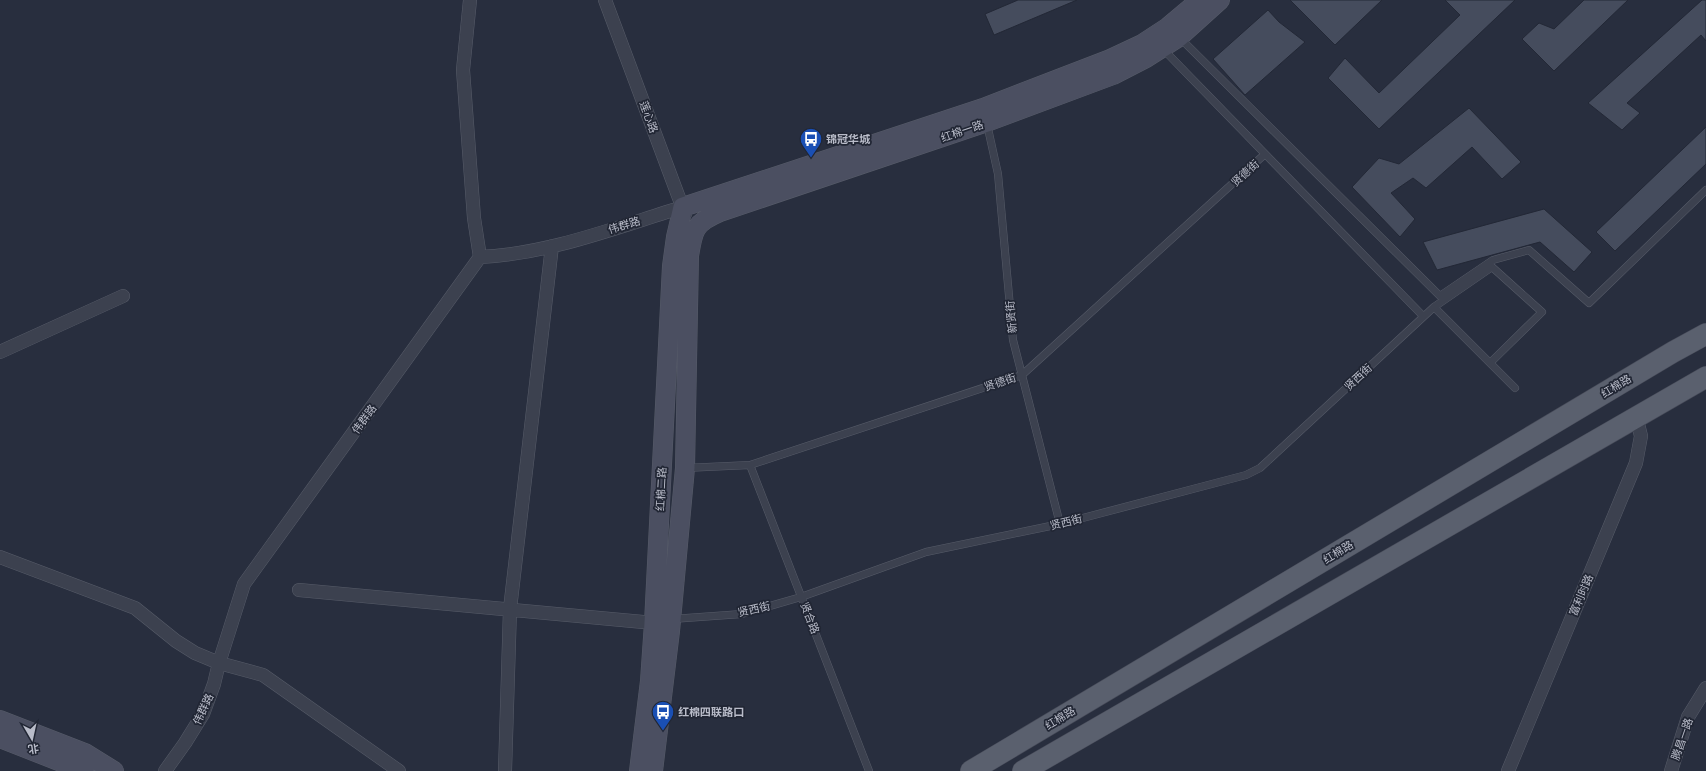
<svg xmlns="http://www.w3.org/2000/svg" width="1706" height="771" font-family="'Open Sans','Noto Sans SC',sans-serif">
  <rect width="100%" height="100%" fill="#282e3e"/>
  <!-- building -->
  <path fill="#454c5d" stroke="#232836" d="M 1018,0 L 1077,0 L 994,35 L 985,14 Z
    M 1290,0 L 1382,0 L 1335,45 Z
    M 1445,0 L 1515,0 L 1379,129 L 1328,78 L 1345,58 L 1379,93 L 1460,15 Z
    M 1584,0 L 1628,0 L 1554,71 L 1522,39 L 1539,23 L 1554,29 Z
    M 1702,0 L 1706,0 L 1706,41 L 1701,35 L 1627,103 L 1640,113 L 1622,130 L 1588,103 Z
    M 1268,10 L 1279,22 L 1305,42 L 1245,95 L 1213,59 Z
    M 1469,108 L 1521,162 L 1502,179 L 1472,147 L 1426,188 L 1413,178 L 1391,193 L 1415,219 L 1400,237 L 1352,187 L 1379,158 L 1399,164 Z
    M 1706,127 L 1706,164 L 1615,251 L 1596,232 Z
    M 1544,209 L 1592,252 L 1574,272 L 1540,242 L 1437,270 L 1423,242 Z"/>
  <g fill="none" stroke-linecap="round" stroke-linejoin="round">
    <!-- lane casing -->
    <g stroke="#575c69" stroke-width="8">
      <path id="lane" d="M 1179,37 L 1440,296 L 1493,260 L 1529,250 L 1589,303 L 1706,190
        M 1162,48 L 1423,316
        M 987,124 L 998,174 L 1013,340 L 1060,524
        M 1434,307 L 1492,267 L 1542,312 L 1490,363
        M 750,465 L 869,771
        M 685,468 L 750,465 L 1022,375 L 1265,154
        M 672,619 L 742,614 L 801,597 L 926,552 L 1060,524 L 1246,475 L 1260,468 L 1434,307 L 1515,388"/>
    </g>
    <!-- street casing -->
    <g stroke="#575c69" stroke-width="14">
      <path id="street" d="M 470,0 L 463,70 L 474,218 L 480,257
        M 605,0 L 685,214
        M 0,352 L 123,296
        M 0,557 L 135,608 L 176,641 L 195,653 L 219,663 L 263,675 L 399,771
        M 299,590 L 654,623
        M 165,771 L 185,743 L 203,714 L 214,684 L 219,663 L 244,584 L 480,257 C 549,254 617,227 683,207
        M 505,771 L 510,609 L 552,246
        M 1508,771 L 1636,463 L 1641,436 L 1636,416
        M 1671,771 L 1688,717 L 1706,688"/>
    </g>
    <!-- secondary casing -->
    <g stroke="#575c69" stroke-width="20">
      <path id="secondary" d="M 0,720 L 85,753 L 114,771
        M 0,738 L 84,771
        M 639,771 L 650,681 L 654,623 L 672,266 L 676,237 L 683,207 L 983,108 L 1110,59 L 1142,44 L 1168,27 L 1200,0
        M 653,771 L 670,631 L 685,468 L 689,256 C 693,230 694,223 720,212 L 987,122 L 1113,75 L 1146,58 L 1179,37 L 1220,0"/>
    </g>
    <!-- primary casing -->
    <g stroke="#464a58" stroke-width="22">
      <path id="primary" d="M 971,771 L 1673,352 L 1706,334
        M 1023,771 L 1706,377"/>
    </g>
    <!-- lane -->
    <use href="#lane" stroke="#3c414f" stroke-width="7"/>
    <!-- street -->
    <use href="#street" stroke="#3c414f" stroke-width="13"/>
    <!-- secondary -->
    <use href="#secondary" stroke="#4b4f61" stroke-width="19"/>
    <!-- primary -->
    <use href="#primary" stroke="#5a606e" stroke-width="21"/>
  </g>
  <!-- icons -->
  <defs>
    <g id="bus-pin" transform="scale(1.15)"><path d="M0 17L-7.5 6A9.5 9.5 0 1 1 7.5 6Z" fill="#1a4fb4" stroke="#212634"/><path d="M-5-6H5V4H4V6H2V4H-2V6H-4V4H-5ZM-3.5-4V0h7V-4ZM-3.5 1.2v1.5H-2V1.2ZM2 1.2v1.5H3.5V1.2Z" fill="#fff"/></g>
  </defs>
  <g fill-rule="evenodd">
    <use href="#bus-pin" x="811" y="139"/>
    <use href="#bus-pin" x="663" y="712"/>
  </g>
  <g text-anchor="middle" stroke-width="3.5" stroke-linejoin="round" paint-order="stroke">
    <!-- street labels -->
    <g font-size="11" fill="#b9bcc9" stroke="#212634">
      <text transform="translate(649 117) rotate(70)" y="4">莲心路</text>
      <text transform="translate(962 131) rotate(-19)" y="4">红棉一路</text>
      <text transform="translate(1245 173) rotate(-42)" y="4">贤德街</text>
      <text transform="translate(624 225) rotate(-17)" y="4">伟群路</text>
      <text transform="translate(1011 317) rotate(-95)" y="4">新贤街</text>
      <text transform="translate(1358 377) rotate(-43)" y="4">贤西街</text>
      <text transform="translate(1000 382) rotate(-18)" y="4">贤德街</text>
      <text transform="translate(1616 386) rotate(-31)" y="4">红棉路</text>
      <text transform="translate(364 419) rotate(-54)" y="4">伟群路</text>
      <text transform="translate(661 489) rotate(-87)" y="4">红棉二路</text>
      <text transform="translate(1066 522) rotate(-14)" y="4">贤西街</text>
      <text transform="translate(1338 552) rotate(-31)" y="4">红棉路</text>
      <text transform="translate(1581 595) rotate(-67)" y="4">富利时路</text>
      <text transform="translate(754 609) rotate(-13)" y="4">贤西街</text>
      <text transform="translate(810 618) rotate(69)" y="4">贤合路</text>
      <text transform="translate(203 709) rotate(-65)" y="4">伟群路</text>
      <text transform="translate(1060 718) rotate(-31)" y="4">红棉路</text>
      <text transform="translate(1682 739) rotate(-71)" y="4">腾昌一路</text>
    </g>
    <!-- poi labels -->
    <g font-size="11" font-weight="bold" fill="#b9bcc9" stroke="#212634" text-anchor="start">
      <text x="826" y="143">锦冠华城</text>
      <text x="678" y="716">红棉四联路口</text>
    </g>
  </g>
  <!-- north arrow -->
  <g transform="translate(32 739) rotate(171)" stroke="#212634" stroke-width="3" paint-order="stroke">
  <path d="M0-3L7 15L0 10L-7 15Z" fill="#b9bcc9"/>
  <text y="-6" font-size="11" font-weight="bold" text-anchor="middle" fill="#b9bcc9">北</text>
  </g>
</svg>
